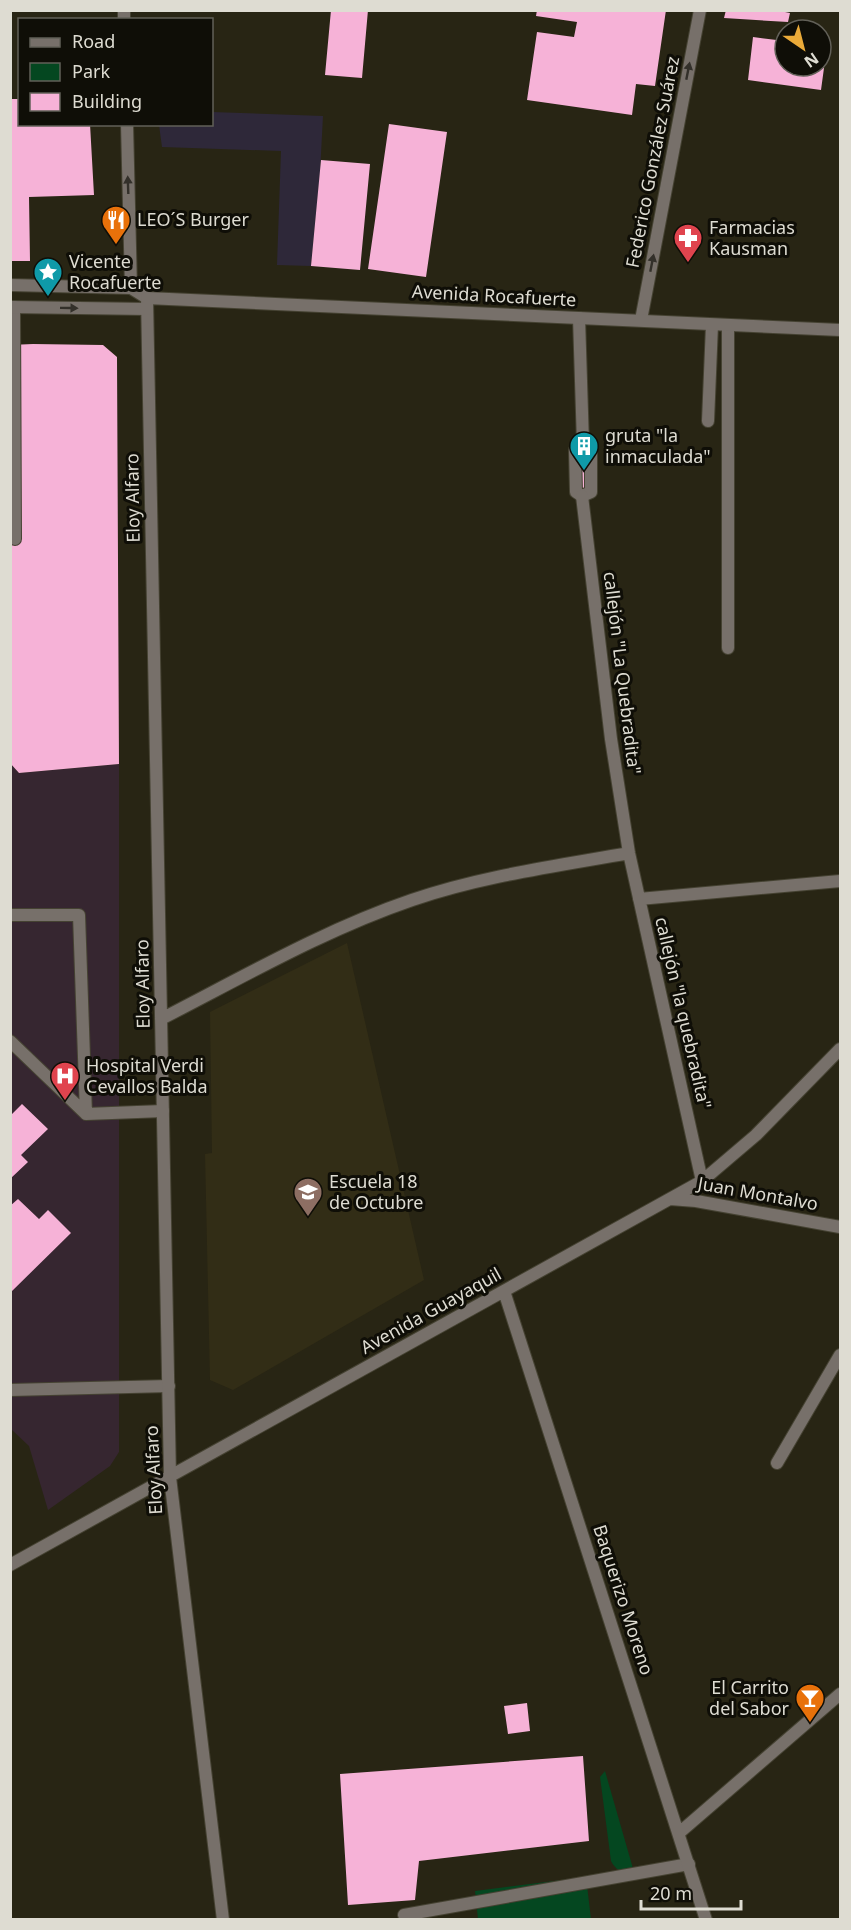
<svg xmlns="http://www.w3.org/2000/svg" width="851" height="1930" font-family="'Noto Sans',sans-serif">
  <rect width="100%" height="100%" fill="#282514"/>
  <!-- commercial -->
  <path fill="#2e2839" d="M 212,112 L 323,116 L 320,173 L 311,266 L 277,265 L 281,151 L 162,147 L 159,125 L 212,124 Z"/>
  <!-- built -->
  <path fill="#322d16" d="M 347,943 L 424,1280 L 233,1390 L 210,1380 L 205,1154 L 212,1153 L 210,1012 Z"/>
  <!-- medical -->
  <path fill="#362630" d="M 10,763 L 19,773 L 119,764 L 119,1452 L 110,1466 L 48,1510 L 29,1446 L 11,1429 Z"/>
  <!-- green -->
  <path fill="#044720" d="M 605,1771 L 634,1872 C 622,1872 617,1872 611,1861 L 600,1777 Z
    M 586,1877 L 591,1919 L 478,1919 L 475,1891 Z"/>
  <!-- building -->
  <path fill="#f6b2d7" d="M 331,10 L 368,10 L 362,78 L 325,75 Z
    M 537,10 L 666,10 L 655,86 L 636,84 L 632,115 L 527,100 L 537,32 L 574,37 L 577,22 L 536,16 Z
    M 726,10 L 775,10 L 790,13 L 788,22 L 724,18 Z
    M 753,37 L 785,41 L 785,66 L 821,66 L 821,46 L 827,46 L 821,90 L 748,80 Z
    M 10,99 L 20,99 L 20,124 L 90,124 L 94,195 L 29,197 L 30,261 L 10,261 Z
    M 389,124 L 447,132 L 426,277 L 368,269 Z
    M 321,160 L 370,164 L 360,270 L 311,266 Z
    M 33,344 L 103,345 L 117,357 L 119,764 L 19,773 L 10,763 L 10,345 Z
    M 580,455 L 587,455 L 588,490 L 581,491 Z
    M 22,1104 L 48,1129 L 21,1155 L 28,1162 L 10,1179 L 10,1116 Z
    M 18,1199 L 39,1219 L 48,1210 L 71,1233 L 10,1293 L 10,1206 Z
    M 527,1703 L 530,1731 L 508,1734 L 504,1706 Z
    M 583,1756 L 589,1841 L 419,1861 L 415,1900 L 348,1905 L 340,1774 Z"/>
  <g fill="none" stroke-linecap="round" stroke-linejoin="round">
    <!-- service casing -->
    <g stroke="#454232" stroke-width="14">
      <path id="service" d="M 14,307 L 15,539
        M 708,421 L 712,325
        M 728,648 L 728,326
        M 10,915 L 79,915 L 86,1114 L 163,1111
        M 10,1041 L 86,1114
        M 10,1390 L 169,1386
        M 404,1915 L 689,1864"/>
    </g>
    <!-- pedestrian casing -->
    <g stroke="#454232" stroke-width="14">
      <path id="pedestrian" d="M 579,318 L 583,444
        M 583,444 L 591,450 L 591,492 L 582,496 L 576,492 L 575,450 Z
        M 777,1463 L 840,1355"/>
    </g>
    <!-- minor casing -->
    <g stroke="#454232" stroke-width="14">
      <path id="minor" d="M 124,10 L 124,20
        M 127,124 L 131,288 L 147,298 L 170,1477 L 223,1920
        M 641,320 L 700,10
        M 582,496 L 611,739 L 629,853 L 702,1181
        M 639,899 L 840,881
        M 161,1019 C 243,977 324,930 412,900 C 482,876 557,866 629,853
        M 670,1199 L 696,1201 L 840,1227
        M 504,1291 L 706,1920
        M 10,1565 L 702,1181 L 756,1135 L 840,1049
        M 679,1833 L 840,1694"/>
    </g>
    <!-- tertiary casing -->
    <g stroke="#454232" stroke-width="14">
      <path id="tertiary" d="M 10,285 L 131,288
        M 147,298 L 840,330
        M 10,307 L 147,309"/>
    </g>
    <!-- service -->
    <use href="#service" stroke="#77706a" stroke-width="12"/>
    <!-- pedestrian -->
    <use href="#pedestrian" stroke="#77706a" stroke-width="12"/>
    <!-- minor -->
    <use href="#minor" stroke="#77706a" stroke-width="12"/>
    <!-- tertiary -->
    <use href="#tertiary" stroke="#77706a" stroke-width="12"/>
  </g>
  <!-- one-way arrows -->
  <defs><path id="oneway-solid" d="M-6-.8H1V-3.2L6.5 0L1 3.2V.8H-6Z" transform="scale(1.5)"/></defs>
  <g fill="#33302a">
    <use href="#oneway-solid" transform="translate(688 71) rotate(-79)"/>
    <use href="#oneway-solid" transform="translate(128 185) rotate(-92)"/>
    <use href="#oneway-solid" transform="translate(652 263) rotate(-79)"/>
    <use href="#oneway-solid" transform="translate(69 308) rotate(1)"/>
  </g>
  <!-- icons -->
  <defs>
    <g id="restaurant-pin" transform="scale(1.5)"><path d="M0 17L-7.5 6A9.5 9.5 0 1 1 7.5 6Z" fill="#e8710a" stroke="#0f0e07"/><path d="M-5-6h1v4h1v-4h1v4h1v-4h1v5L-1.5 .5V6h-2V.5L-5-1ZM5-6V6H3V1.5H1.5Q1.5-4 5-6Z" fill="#fff"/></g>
    <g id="pharmacy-pin" transform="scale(1.5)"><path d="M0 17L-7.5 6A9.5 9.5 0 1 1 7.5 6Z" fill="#e0444e" stroke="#0f0e07"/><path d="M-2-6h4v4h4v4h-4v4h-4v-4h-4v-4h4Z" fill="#fff"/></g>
    <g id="sight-pin" transform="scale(1.5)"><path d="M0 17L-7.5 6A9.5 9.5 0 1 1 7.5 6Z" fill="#0f9aa8" stroke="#0f0e07"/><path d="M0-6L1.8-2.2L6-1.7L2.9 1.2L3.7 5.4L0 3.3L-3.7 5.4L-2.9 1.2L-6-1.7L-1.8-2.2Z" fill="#fff"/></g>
    <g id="building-pin" transform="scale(1.5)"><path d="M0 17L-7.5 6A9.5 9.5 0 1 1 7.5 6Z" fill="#0f9aa8" stroke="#0f0e07"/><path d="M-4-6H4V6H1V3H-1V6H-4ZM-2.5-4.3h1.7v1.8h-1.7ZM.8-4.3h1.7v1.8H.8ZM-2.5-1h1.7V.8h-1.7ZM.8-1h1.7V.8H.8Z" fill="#fff"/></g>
    <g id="hospital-pin" transform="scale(1.5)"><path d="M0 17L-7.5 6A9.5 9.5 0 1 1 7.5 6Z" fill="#e0444e" stroke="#0f0e07"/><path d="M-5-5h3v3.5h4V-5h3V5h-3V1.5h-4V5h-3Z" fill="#fff"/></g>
    <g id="school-pin" transform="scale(1.5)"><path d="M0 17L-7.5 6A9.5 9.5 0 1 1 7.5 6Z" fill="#8d6e63" stroke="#0f0e07"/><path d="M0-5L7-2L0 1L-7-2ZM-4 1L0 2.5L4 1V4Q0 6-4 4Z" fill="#fff"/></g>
    <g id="bar-pin" transform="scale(1.5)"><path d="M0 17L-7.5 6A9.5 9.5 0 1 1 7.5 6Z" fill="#e8710a" stroke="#0f0e07"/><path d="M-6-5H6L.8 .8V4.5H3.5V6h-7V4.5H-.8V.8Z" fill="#fff"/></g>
  </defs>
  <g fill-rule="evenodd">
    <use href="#restaurant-pin" x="116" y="220"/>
    <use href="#pharmacy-pin" x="688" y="238"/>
    <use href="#sight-pin" x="48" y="272"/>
    <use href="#building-pin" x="584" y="446"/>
    <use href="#hospital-pin" x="65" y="1076"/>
    <use href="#school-pin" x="308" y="1192"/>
    <use href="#bar-pin" x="810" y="1698"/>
  </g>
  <g text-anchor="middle" stroke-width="6" stroke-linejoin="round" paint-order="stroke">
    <!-- street labels -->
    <g font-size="18" fill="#dedcd2" stroke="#0f0e07">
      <text transform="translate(653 162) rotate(-79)" y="6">Federico González Suárez</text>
      <text transform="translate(494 296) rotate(3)" y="6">Avenida Rocafuerte</text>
      <text transform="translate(133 498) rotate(-91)" y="6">Eloy Alfaro</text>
      <text transform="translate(622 673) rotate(83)" y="6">callejón "La Quebradita"</text>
      <text transform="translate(143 984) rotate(-91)" y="6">Eloy Alfaro</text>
      <text transform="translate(683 1013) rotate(77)" y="6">callejón "la quebradita"</text>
      <text transform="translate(758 1194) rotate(10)" y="6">Juan Montalvo</text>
      <text transform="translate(431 1311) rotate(-29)" y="6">Avenida Guayaquil</text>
      <text transform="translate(154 1470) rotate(-93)" y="6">Eloy Alfaro</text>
      <text transform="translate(623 1600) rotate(72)" y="6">Baquerizo Moreno</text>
    </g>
    <!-- poi labels -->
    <g font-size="18" fill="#dedcd2" stroke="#0f0e07" text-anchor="start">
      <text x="137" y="226">LEO´S Burger</text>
      <text x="709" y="234">Farmacias<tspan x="709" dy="21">Kausman</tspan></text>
      <text x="69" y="268">Vicente<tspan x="69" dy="21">Rocafuerte</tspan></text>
      <text x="605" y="442">gruta "la<tspan x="605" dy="21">inmaculada"</tspan></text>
      <text x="86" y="1072">Hospital Verdi<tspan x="86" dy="21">Cevallos Balda</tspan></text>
      <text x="329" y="1188">Escuela 18<tspan x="329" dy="21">de Octubre</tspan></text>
      <text x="789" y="1694" text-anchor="end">El Carrito<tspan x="789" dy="21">del Sabor</tspan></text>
    </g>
  </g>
  <!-- border -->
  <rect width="851" height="1930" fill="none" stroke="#dedcd2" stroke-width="24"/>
  <!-- legend -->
  <rect x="18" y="18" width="195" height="108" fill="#0f0e07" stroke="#626058" stroke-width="1.5"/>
  <rect x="30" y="38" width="30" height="9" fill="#77706a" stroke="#626058" stroke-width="1.5"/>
  <text x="72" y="48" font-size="18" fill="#dedcd2">Road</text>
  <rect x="30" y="63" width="30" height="18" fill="#044720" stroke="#626058" stroke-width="1.5"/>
  <text x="72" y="78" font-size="18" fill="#dedcd2">Park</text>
  <rect x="30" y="93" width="30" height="18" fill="#f6b2d7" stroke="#626058" stroke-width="1.5"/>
  <text x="72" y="108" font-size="18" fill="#dedcd2">Building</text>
  <!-- north arrow -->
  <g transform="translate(803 48) rotate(145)"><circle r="28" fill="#0f0e07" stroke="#626058" stroke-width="1.5"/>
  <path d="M0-4.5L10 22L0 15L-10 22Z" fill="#eaaa39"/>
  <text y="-9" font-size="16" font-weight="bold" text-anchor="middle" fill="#dedcd2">N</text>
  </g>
  <!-- scale -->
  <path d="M641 1900v9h100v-9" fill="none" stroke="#dedcd2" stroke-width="3"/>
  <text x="650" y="1900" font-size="18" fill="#dedcd2" stroke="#0f0e07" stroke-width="4.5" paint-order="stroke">20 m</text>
</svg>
